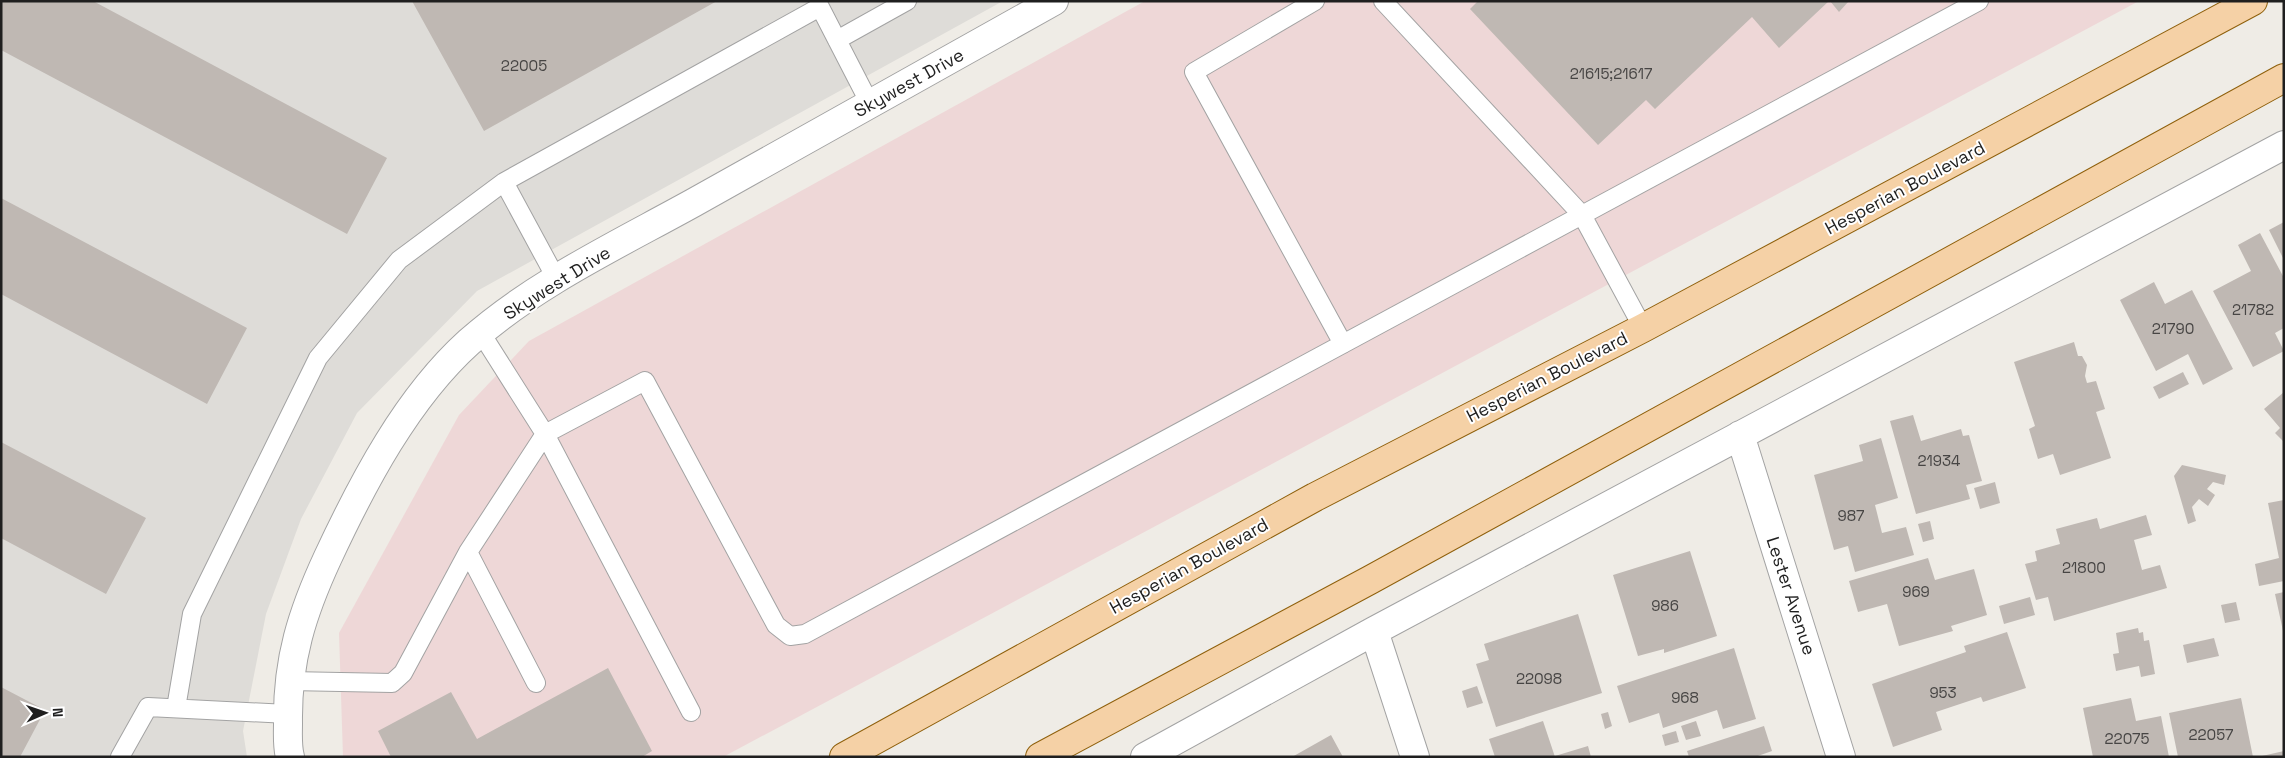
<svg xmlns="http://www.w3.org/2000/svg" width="2285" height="758" font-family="'Space Grotesk',sans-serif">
  <rect width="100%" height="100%" fill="#efece6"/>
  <!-- commercial -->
  <path fill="#eed7d7" d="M 1145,1 L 2139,1 L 723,757 L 343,757 L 339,633 L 459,415 L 529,341 Z"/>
  <!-- airport -->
  <path fill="#dedcd8" d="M 1,1 L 1003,1 L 477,291 L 357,413 L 301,519 L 266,614 L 243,731 L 247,757 L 1,757 Z"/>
  <!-- building -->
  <path fill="#bfb8b3" d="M 1,1 L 93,1 L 387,158 L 347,234 L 1,50 Z
    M 412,1 L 717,1 L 484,131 Z
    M 1478,1 L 1829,1 L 1779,48 L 1752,17 L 1655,109 L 1646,100 L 1598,145 L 1470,9 Z
    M 1830,1 L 1849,1 L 1839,12 Z
    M 1,198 L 247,328 L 207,404 L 1,294 Z
    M 2284,222 L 2284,260 L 2269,230 Z
    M 2260,233 L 2284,278 L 2284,328 L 2275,333 L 2284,351 L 2253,367 L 2213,291 L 2251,271 L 2238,245 Z
    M 2154,282 L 2165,304 L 2192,290 L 2233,369 L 2203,385 L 2188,354 L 2156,371 L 2120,300 Z
    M 2074,342 L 2078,356 L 2082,356 L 2087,365 L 2085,376 L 2087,383 L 2096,381 L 2105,409 L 2096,412 L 2111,458 L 2060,475 L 2053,454 L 2038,459 L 2029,429 L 2035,426 L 2014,362 Z
    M 2183,372 L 2189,384 L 2159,399 L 2153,387 Z
    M 2284,392 L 2284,442 L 2275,433 L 2280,428 L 2264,409 Z
    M 1913,415 L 1921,441 L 1961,429 L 1963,436 L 1969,435 L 1982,481 L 1966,485 L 1970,499 L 1916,514 L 1890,421 Z
    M 1881,438 L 1898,498 L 1875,505 L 1882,533 L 1906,527 L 1914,555 L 1855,572 L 1848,546 L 1834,550 L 1814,475 L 1863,461 L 1859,445 Z
    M 1,442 L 146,518 L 106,594 L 1,538 Z
    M 2182,465 L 2226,475 L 2224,485 L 2213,482 L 2207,489 L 2215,495 L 2208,506 L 2199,499 L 2192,507 L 2196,521 L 2188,524 L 2174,476 Z
    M 1995,482 L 2000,503 L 1980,509 L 1974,488 Z
    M 2284,500 L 2284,581 L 2259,586 L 2255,564 L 2279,558 L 2268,503 Z
    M 2146,515 L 2152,535 L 2134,540 L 2142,570 L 2160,565 L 2167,588 L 2054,621 L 2048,597 L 2036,600 L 2025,564 L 2037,561 L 2035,551 L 2060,544 L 2056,529 L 2097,518 L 2100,529 Z
    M 1930,521 L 1934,539 L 1923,542 L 1918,524 Z
    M 1690,551 L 1717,636 L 1664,653 L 1664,649 L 1638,656 L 1613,575 Z
    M 1928,558 L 1935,580 L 1974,569 L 1987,615 L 1951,626 L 1953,631 L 1899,646 L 1887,604 L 1858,612 L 1849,581 Z
    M 2284,592 L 2284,631 L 2283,631 L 2275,594 Z
    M 2030,597 L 2035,615 L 2004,624 L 1999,606 Z
    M 2236,602 L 2240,620 L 2225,623 L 2221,605 Z
    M 1578,614 L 1602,693 L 1496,727 L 1476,664 L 1489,660 L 1484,644 Z
    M 2138,628 L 2139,633 L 2143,632 L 2144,641 L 2149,640 L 2155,674 L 2141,677 L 2139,666 L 2116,671 L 2113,654 L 2119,653 L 2116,633 Z
    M 2007,632 L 2026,688 L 1983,702 L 1981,697 L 1936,712 L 1942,730 L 1893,747 L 1872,684 L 1966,652 L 1964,646 Z
    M 2214,638 L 2219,656 L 2187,663 L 2183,645 Z
    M 1734,648 L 1756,719 L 1723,729 L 1717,710 L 1663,728 L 1659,713 L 1629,723 L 1617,686 Z
    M 608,668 L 652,751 L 642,757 L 391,757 L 378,731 L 451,692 L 477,739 Z
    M 1477,686 L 1483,703 L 1467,708 L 1462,691 Z
    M 1,687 L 45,710 L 20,757 L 1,757 Z
    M 2131,698 L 2136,721 L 2161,716 L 2169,757 L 2093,757 L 2083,708 Z
    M 2241,698 L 2253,757 L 2178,757 L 2169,713 Z
    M 1608,712 L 1612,726 L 1605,729 L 1601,714 Z
    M 1543,721 L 1555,757 L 1495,757 L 1489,739 Z
    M 1696,721 L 1701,736 L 1686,740 L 1681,726 Z
    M 1764,726 L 1772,751 L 1755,757 L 1689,757 L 1687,751 Z
    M 1676,731 L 1679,742 L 1665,746 L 1662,735 Z
    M 1331,735 L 1343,757 L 1292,757 Z
    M 1588,746 L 1591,757 L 1555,757 L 1555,756 Z
    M 2284,751 L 2284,757 L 2262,757 L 2262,756 Z"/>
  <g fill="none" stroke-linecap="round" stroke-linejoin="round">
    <!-- lane casing -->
    <g stroke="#a3a3a3" stroke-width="20">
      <path id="lane" d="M 1315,1 L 1194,72 L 1343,344
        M 1383,1 L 1582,215 L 1979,1
        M 837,40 L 907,1
        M 504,182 L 820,7 L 870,104
        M 481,333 L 545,434 L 645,381 L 776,625 L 790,636 L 805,634 L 1582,215 L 1643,328
        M 468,552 L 536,683
        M 289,681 L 392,683 L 403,673 L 468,552 L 545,434 L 691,712
        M 176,708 L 192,614 L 318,358 L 399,260 L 504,182 L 557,280
        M 120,757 L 148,707 L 288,714"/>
    </g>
    <!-- street casing -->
    <g stroke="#a3a3a3" stroke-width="30">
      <path id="street" d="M 1740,435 L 1841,757
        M 1374,631 L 1415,757
        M 290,757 C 287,746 288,734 288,723 C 287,660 302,613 328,557 C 363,482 407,398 469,342 C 534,284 617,245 693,203 C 814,136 934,68 1054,1
        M 1145,757 L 1374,631 L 2284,145"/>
    </g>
    <!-- primary casing -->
    <g stroke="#8f600c" stroke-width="30">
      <path id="primary" d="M 844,757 L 1315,497 L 1643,328 L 2253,1
        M 1040,757 L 1370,580 L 2284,78"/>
    </g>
    <!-- lane -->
    <use href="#lane" stroke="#fff" stroke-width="18"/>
    <!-- street -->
    <use href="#street" stroke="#fff" stroke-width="28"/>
    <!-- primary -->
    <use href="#primary" stroke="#f5d1a6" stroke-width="28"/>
  </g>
  <g text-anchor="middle" stroke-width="4" stroke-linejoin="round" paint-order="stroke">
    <!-- number labels -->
    <g font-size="15" fill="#474544">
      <text x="524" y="71">22005</text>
      <text x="1611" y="79">21615;21617</text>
      <text x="2253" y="315">21782</text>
      <text x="2173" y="334">21790</text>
      <text x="1939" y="466">21934</text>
      <text x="1851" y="521">987</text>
      <text x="2084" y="573">21800</text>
      <text x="1916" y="597">969</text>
      <text x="1665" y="611">986</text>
      <text x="1539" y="684">22098</text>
      <text x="1943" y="698">953</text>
      <text x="1685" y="703">968</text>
      <text x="2211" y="740">22057</text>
      <text x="2127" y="744">22075</text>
    </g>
    <!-- street labels -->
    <g font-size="18" fill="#1f1f1f" stroke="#fff">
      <text transform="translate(909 83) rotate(-29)" y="6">Skywest Drive</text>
      <text transform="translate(1905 188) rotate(-28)" y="6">Hesperian Boulevard</text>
      <text transform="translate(557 283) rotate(-32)" y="6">Skywest Drive</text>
      <text transform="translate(1547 377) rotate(-27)" y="6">Hesperian Boulevard</text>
      <text transform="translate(1189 566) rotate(-29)" y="6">Hesperian Boulevard</text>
      <text transform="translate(1791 596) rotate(72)" y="6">Lester Avenue</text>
    </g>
  </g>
  <!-- border -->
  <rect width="2285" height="758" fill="none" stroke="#1f1f1f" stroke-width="5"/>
  <!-- north arrow -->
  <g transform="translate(45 713) rotate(88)" stroke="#ffffff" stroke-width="4" paint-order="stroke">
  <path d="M0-4L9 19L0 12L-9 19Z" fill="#1f1f1f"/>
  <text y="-8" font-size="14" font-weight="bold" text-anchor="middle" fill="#1f1f1f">N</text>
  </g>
</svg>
